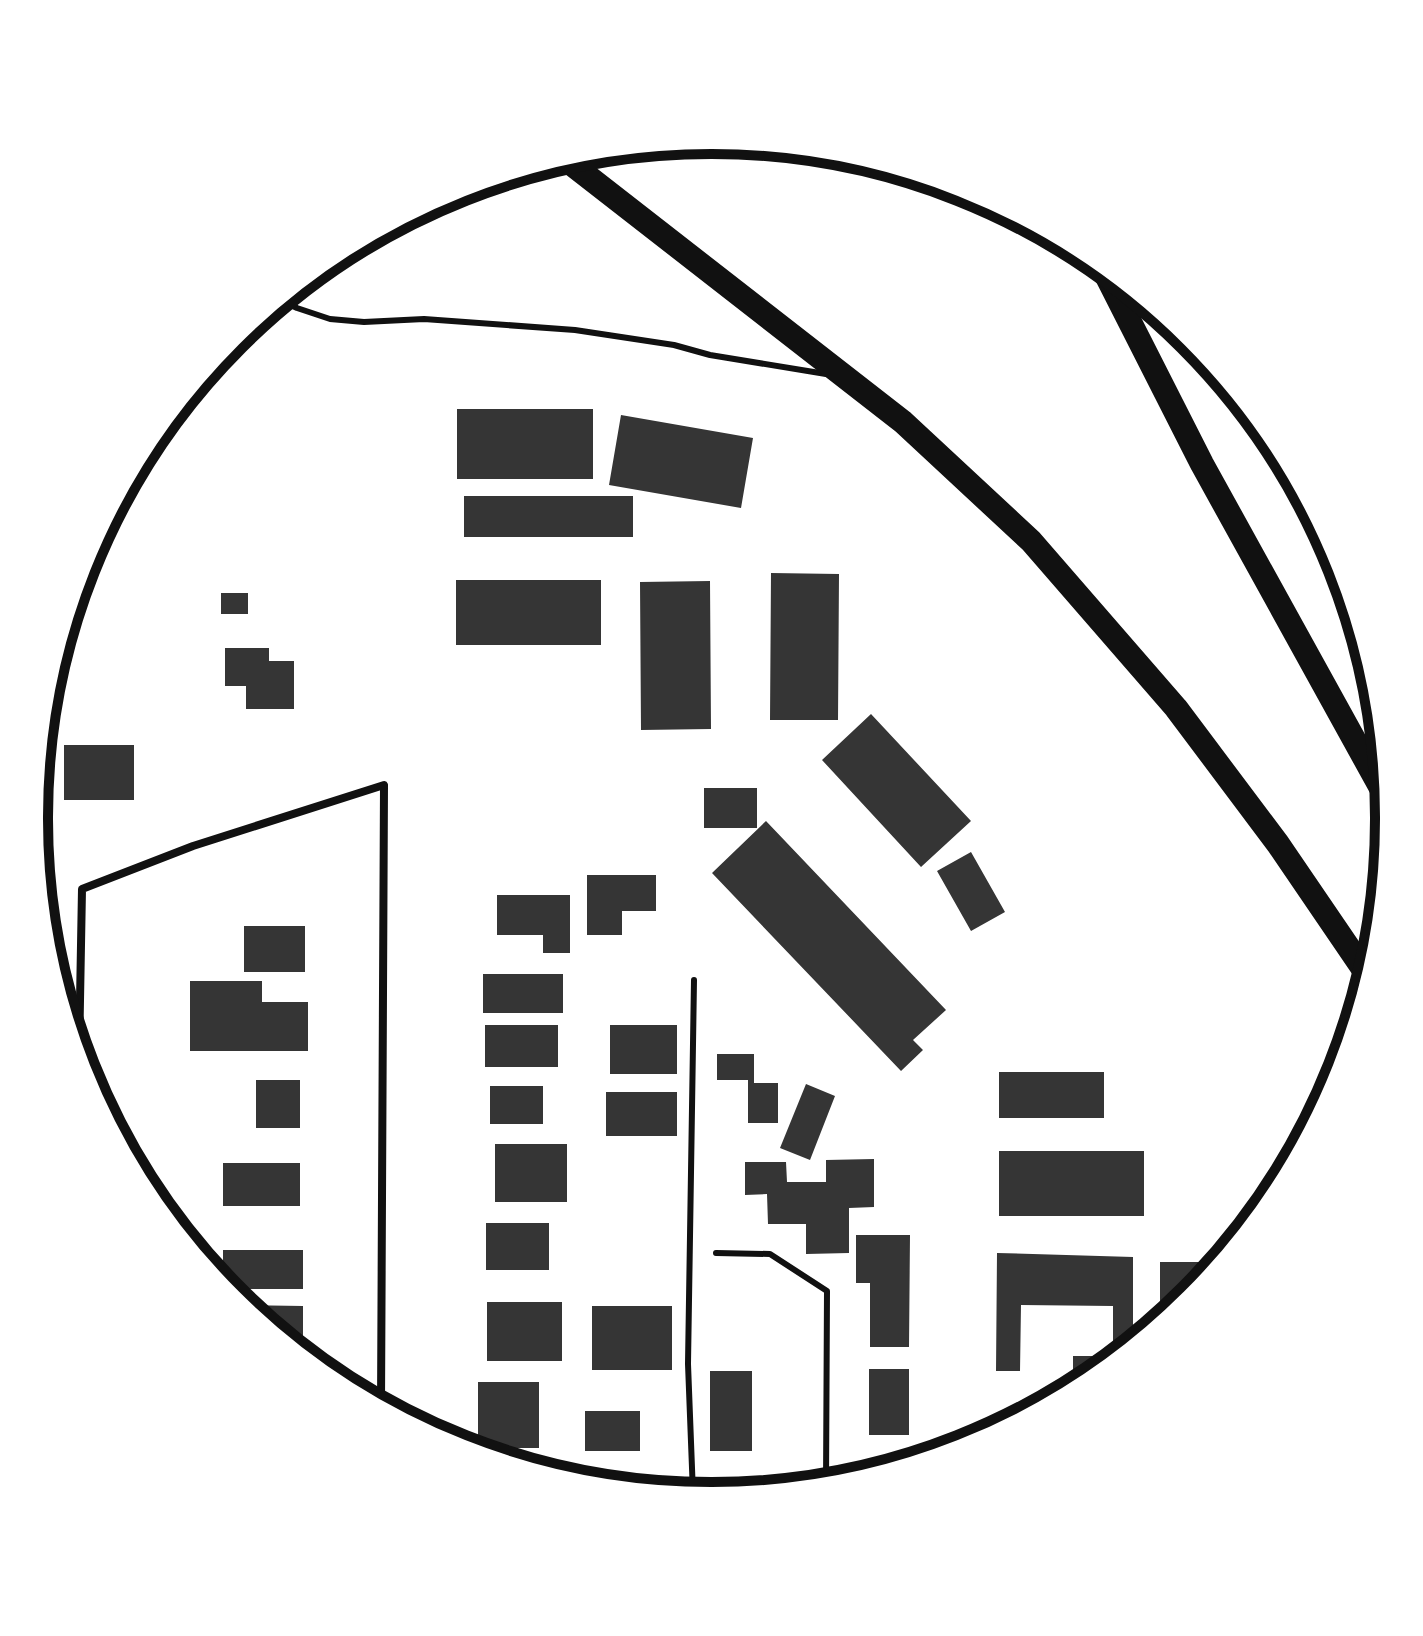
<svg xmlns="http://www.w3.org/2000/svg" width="1423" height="1636" font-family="Arial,sans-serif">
  <rect width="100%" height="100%" fill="#fff"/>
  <!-- building -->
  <path fill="#353535" d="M 457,409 L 593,409 L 593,479 L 457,479 Z
    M 621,415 L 753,438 L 741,508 L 609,485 Z
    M 464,496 L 633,496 L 633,537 L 464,537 Z
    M 771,573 L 839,574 L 838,720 L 770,720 Z
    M 456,580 L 601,580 L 601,645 L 456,645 Z
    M 710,581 L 711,729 L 641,730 L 640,582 Z
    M 221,593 L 248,593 L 248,614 L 221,614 Z
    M 225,648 L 269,648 L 269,661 L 294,661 L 294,709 L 246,709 L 246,686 L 225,686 Z
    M 871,714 L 971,821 L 921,867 L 822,760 Z
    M 64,745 L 134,745 L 134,800 L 64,800 Z
    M 37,785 L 44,785 L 44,843 L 37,843 L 34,818 Z
    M 704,788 L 757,788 L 757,828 L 704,828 Z
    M 766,821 L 946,1010 L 913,1040 L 923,1050 L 901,1071 L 712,873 Z
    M 971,852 L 1005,912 L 971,931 L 937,871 Z
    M 587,875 L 656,875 L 656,911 L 622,911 L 622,935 L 587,935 Z
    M 497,895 L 570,895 L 570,953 L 543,953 L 543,935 L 497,935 Z
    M 244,926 L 305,926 L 305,972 L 244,972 Z
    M 483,974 L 563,974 L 563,1013 L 483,1013 Z
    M 190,981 L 262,981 L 262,1002 L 308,1002 L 308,1051 L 190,1051 Z
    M 485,1025 L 558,1025 L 558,1067 L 485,1067 Z
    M 610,1025 L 677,1025 L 677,1074 L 610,1074 Z
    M 717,1054 L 754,1054 L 754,1083 L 778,1083 L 778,1123 L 748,1123 L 748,1080 L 717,1080 Z
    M 999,1072 L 1104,1072 L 1104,1118 L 999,1118 Z
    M 256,1080 L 300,1080 L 300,1128 L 256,1128 Z
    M 806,1084 L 835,1096 L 810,1160 L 780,1148 Z
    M 490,1086 L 543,1086 L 543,1124 L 490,1124 Z
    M 606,1092 L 677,1092 L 677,1136 L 606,1136 Z
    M 495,1144 L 567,1144 L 567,1202 L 495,1202 Z
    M 999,1151 L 1144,1151 L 1144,1216 L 999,1216 Z
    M 874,1159 L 874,1207 L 849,1208 L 849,1253 L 806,1254 L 806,1224 L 768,1224 L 767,1194 L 745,1195 L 745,1162 L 786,1162 L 787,1182 L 826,1182 L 826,1160 Z
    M 223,1163 L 300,1163 L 300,1206 L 223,1206 Z
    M 486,1223 L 549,1223 L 549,1270 L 486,1270 Z
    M 856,1235 L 910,1235 L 909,1347 L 870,1347 L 870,1283 L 856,1283 Z
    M 223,1250 L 303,1250 L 303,1289 L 226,1289 L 223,1286 Z
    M 997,1253 L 1133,1257 L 1133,1341 L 1113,1341 L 1113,1306 L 1021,1305 L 1020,1371 L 996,1371 Z
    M 1160,1262 L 1219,1262 L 1190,1297 L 1175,1310 L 1160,1310 Z
    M 487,1302 L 562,1302 L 562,1361 L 487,1361 Z
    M 242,1305 L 303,1306 L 303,1347 L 294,1347 Z
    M 592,1306 L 672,1306 L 672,1370 L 592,1370 Z
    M 1073,1356 L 1118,1356 L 1088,1382 L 1073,1389 Z
    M 869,1369 L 909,1369 L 909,1435 L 869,1435 Z
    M 710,1371 L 752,1371 L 752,1451 L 710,1451 Z
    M 478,1382 L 539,1382 L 539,1448 L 478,1448 Z
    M 585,1411 L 640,1411 L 640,1451 L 585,1451 Z"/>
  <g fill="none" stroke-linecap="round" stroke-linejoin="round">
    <!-- service -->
    <path stroke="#111" stroke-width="6" d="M 280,300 L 297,308 L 330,319 L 364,322 L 424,319 L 575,330 L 674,345 L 710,355 L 826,374
      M 716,1253 L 770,1254 L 827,1291 L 826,1484
      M 693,1494 L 688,1364 L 694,980"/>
    <!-- minor -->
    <path stroke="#111" stroke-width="8" d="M 79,1057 L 82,889 L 193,846 L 384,785 L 381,1406"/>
    <!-- motorway -->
    <path stroke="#111" stroke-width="24" d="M 564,158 L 903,422 L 1031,541 L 1176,708 L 1278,844 L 1368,976
      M 1101,265 L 1202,464 L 1387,799"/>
  </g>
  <!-- crop -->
  <path d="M0 0H1423V1636H0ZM711 154H712A663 663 0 0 1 1375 817V819A663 663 0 0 1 712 1482H711A663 663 0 0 1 48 819V817A663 663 0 0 1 711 154Z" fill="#fff" fill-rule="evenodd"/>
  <path fill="none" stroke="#111" stroke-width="10" d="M711 154H712A663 663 0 0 1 1375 817V819A663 663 0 0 1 712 1482H711A663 663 0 0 1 48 819V817A663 663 0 0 1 711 154Z"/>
</svg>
